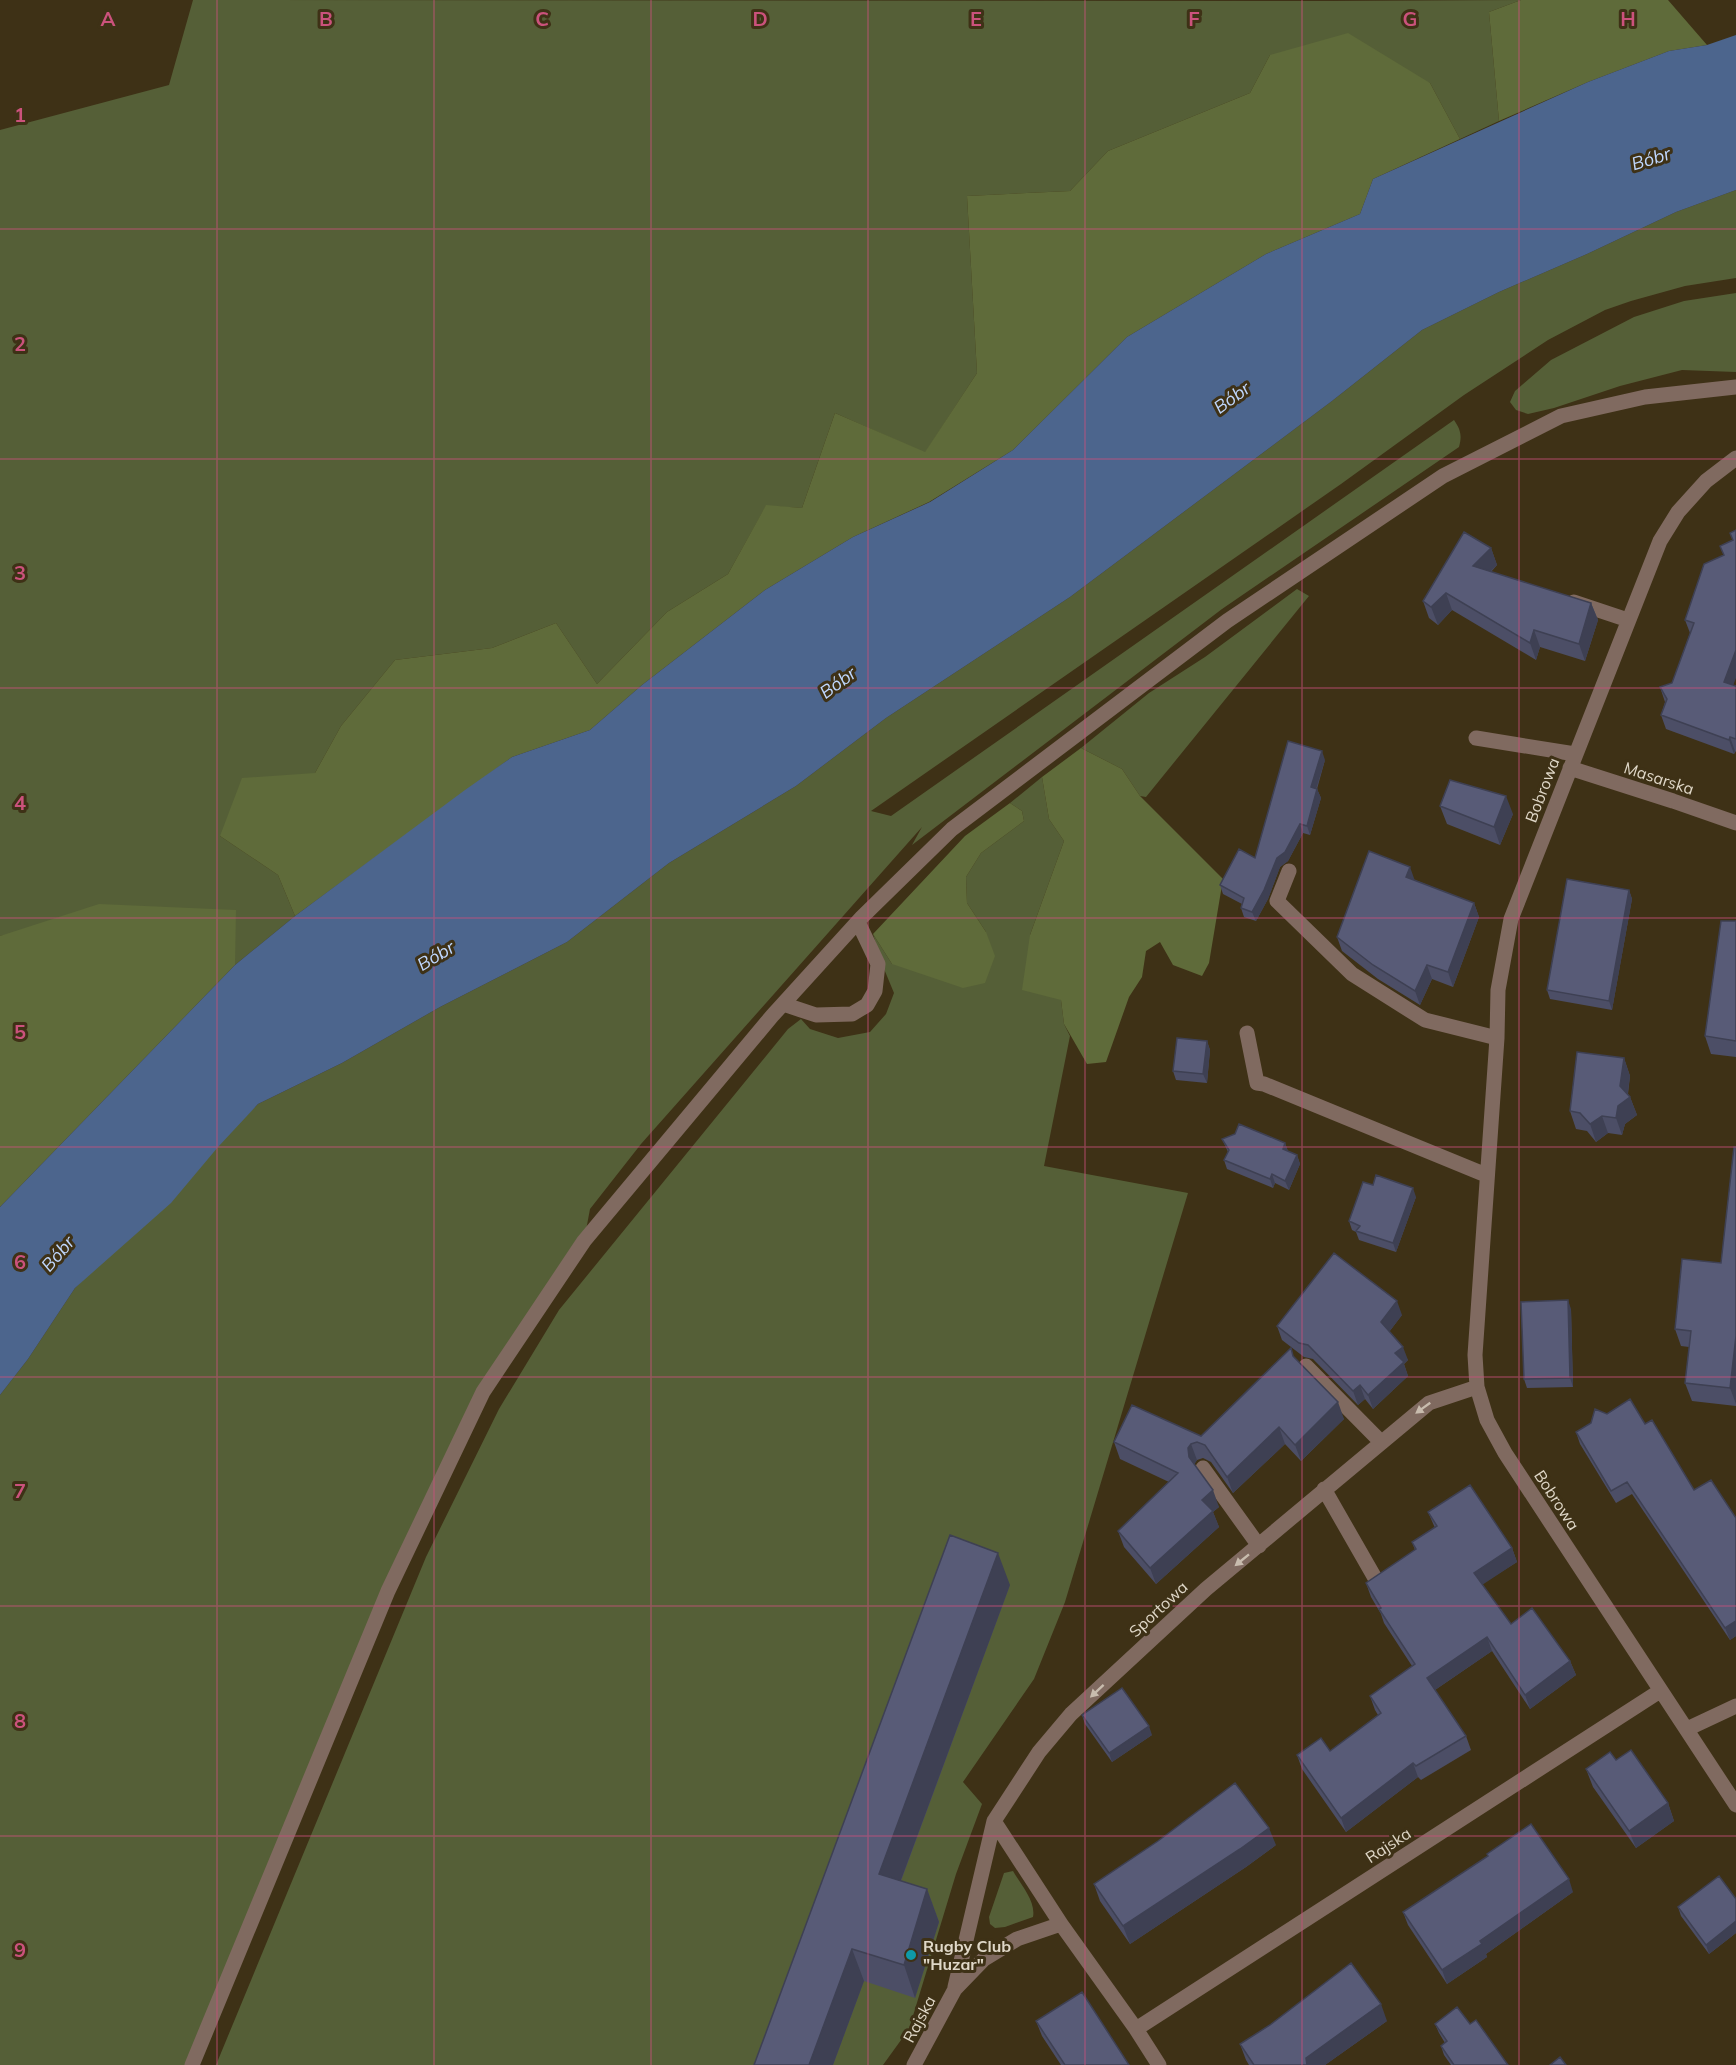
<svg xmlns="http://www.w3.org/2000/svg" width="1736" height="2065" font-family="Mulish,sans-serif">
  <rect width="100%" height="100%" fill="#3e3116"/>
  <!-- green -->
  <path fill="#555f37" d="M 193,0 L 1332,1 L 1521,0 L 1489,12 L 1499,121 L 1460,139 L 1430,83 L 1270,55 L 1250,93 L 1108,151 L 1070,191 L 967,196 L 977,373 L 925,453 L 835,413 L 802,508 L 766,506 L 728,574 L 667,612 L 597,684 L 556,623 L 492,648 L 395,660 L 341,726 L 315,773 L 220,836 L 278,875 L 295,916 L 235,965 L 235,910 L 0,936 L 0,130 L 169,85 Z
    M 1736,190 L 1736,278 L 1685,286 L 1631,301 L 1605,310 L 1548,340 L 1464,395 L 1341,484 L 871,811 L 891,816 L 1454,420 C 1461,430 1462,436 1459,447 L 1222,609 L 912,845 L 922,827 L 641,1144 L 590,1209 L 584,1241 L 483,1392 L 388,1591 L 192,2065 L 0,2065 L 0,1395 L 28,1359 L 75,1288 L 258,1104 L 342,1063 L 440,1007 L 567,942 L 669,863 L 796,786 L 886,718 L 1070,597 L 1332,401 L 1422,330 L 1499,292 L 1587,254 L 1676,212 Z
    M 1736,293 L 1736,372 L 1682,370 L 1620,386 L 1554,408 L 1528,414 L 1516,410 L 1510,402 L 1515,391 L 1551,360 L 1634,317 L 1684,301 Z
    M 1297,589 L 1309,596 L 1146,797 L 1140,796 L 1122,769 L 1081,748 L 1149,693 L 1205,657 Z
    M 1042,777 L 1049,819 L 1064,841 L 1030,935 L 1061,1000 L 1064,1024 L 1070,1036 L 1044,1166 L 1188,1193 L 1065,1602 L 1034,1679 L 963,1782 L 982,1804 L 956,1874 L 909,2029 L 883,2065 L 216,2065 L 426,1557 L 499,1409 L 559,1310 L 788,1029 L 801,1019 L 810,1029 L 838,1038 L 870,1032 L 886,1014 L 894,993 L 882,964 L 873,934 L 892,964 L 986,932 L 967,903 L 966,877 L 981,853 L 1024,821 L 1022,811 L 1010,803 Z
    M 1013,1871 C 1021,1885 1036,1901 1033,1917 L 1005,1927 L 995,1928 L 990,1924 L 989,1917 L 1004,1873 Z"/>
  <!-- forest -->
  <path fill="#5f6b3a" d="M 1521,0 L 1668,0 L 1707,45 L 1669,51 L 1588,82 L 1499,121 L 1489,12 Z
    M 1348,33 L 1430,83 L 1460,139 L 1373,179 L 1360,214 L 1266,254 L 1127,337 L 1013,450 L 929,502 L 853,537 L 765,590 L 642,685 L 590,730 L 512,757 L 295,916 L 278,875 L 220,836 L 242,778 L 315,773 L 341,726 L 395,660 L 492,648 L 556,623 L 597,684 L 667,612 L 728,574 L 766,505 L 802,508 L 835,413 L 925,452 L 977,373 L 967,196 L 1070,191 L 1108,151 L 1250,93 L 1270,55 Z
    M 1081,748 L 1122,769 L 1140,796 L 1223,879 L 1209,963 L 1202,976 L 1173,965 L 1160,942 L 1146,951 L 1142,977 L 1129,997 L 1106,1062 L 1087,1064 L 1064,1024 L 1061,1000 L 1022,990 L 1030,935 L 1064,841 L 1049,819 L 1042,777 Z
    M 1010,803 L 1022,811 L 1024,821 L 981,853 L 966,877 L 967,903 L 986,932 L 995,956 L 985,983 L 963,988 L 892,964 L 873,934 L 965,836 Z
    M 99,904 L 236,910 L 235,965 L 0,1207 L 0,936 Z"/>
  <!-- water -->
  <path fill="#4c658d" d="M 1736,35 L 1736,190 L 1676,212 L 1587,254 L 1499,292 L 1422,330 L 1332,401 L 1070,597 L 886,718 L 796,786 L 669,863 L 567,942 L 440,1007 L 342,1063 L 258,1104 L 218,1147 L 171,1203 L 75,1288 L 28,1359 L 0,1395 L 0,1207 L 235,965 L 295,916 L 465,790 L 512,757 L 590,730 L 642,685 L 765,590 L 853,537 L 930,502 L 1013,450 L 1127,337 L 1266,254 L 1360,214 L 1373,179 L 1588,82 L 1669,51 L 1707,45 Z"/>
  <g fill="none" stroke-linecap="round" stroke-linejoin="round">
    <!-- minor -->
    <path stroke="#806a60" stroke-width="15" d="M 1736,458 L 1706,481 L 1678,512 L 1660,541 L 1511,919 L 1498,990 L 1497,1038 L 1475,1355 L 1477,1387 L 1487,1420 L 1505,1453 L 1736,1805
      M 1574,602 L 1628,620
      M 1476,738 L 1575,754
      M 1570,768 L 1673,801 L 1736,823
      M 1289,871 L 1277,901 L 1352,974 L 1425,1020 L 1497,1038
      M 783,1004 L 816,1015 L 852,1014 L 867,1005 L 875,991 L 878,964 L 858,922
      M 1247,1033 L 1257,1083 L 1264,1084 L 1486,1175
      M 1306,1366 L 1381,1442
      M 1203,1468 L 1259,1546
      M 1324,1489 L 1375,1578
      M 1687,1729 L 1736,1706
      M 994,1821 L 1061,1924
      M 955,1987 L 994,1821 L 1039,1752 L 1071,1714 L 1206,1589 L 1429,1403 L 1477,1387
      M 1136,2029 L 1159,2065
      M 192,2065 L 388,1591 L 483,1392 L 584,1241 L 772,1016 L 862,917 L 952,829 L 1227,621 L 1443,476 L 1561,416 L 1645,397 L 1736,387
      M 914,2065 L 955,1989 L 984,1959 L 1017,1939 L 1061,1924 L 1136,2029 L 1660,1691"/>
  </g>
  <!-- wall -->
  <path fill="#4c4e66" d="M 1736,530 L 1733,685 L 1736,686 L 1736,751 L 1734,754 L 1666,729 L 1661,715 L 1665,702 L 1660,687 L 1672,683 L 1690,633 L 1685,620 L 1724,556 L 1720,546 L 1732,540 Z
    M 1491,548 L 1497,565 L 1491,572 L 1591,603 L 1598,620 L 1585,661 L 1540,647 L 1536,660 L 1452,610 L 1438,625 L 1429,618 L 1423,601 Z
    M 1325,760 L 1317,789 L 1321,798 L 1310,835 L 1303,833 L 1288,861 L 1280,867 L 1268,899 L 1256,921 L 1244,917 L 1241,908 L 1242,904 L 1223,894 L 1220,885 L 1255,858 Z
    M 1440,806 L 1513,814 L 1500,845 L 1447,824 Z
    M 1415,880 L 1474,903 L 1479,917 L 1453,987 L 1432,979 L 1420,1005 L 1378,979 L 1342,951 L 1337,937 Z
    M 1629,890 L 1632,899 L 1612,1010 L 1550,999 L 1547,990 Z
    M 1736,921 L 1736,1057 L 1711,1054 L 1705,1036 Z
    M 1207,1041 L 1210,1050 L 1207,1083 L 1176,1080 L 1173,1071 Z
    M 1624,1058 L 1630,1076 L 1628,1094 L 1630,1097 L 1637,1115 L 1625,1124 L 1622,1135 L 1608,1133 L 1596,1142 L 1587,1131 L 1576,1129 L 1570,1111 Z
    M 1222,1139 L 1285,1143 L 1288,1151 L 1297,1155 L 1300,1164 L 1289,1190 L 1275,1183 L 1273,1188 L 1227,1169 L 1224,1160 L 1228,1152 Z
    M 1736,1147 L 1736,1406 L 1692,1401 L 1685,1383 L 1689,1347 L 1681,1346 L 1675,1329 L 1721,1263 Z
    M 1373,1185 L 1416,1197 L 1396,1252 L 1359,1240 L 1356,1232 L 1352,1230 L 1349,1221 Z
    M 1571,1309 L 1573,1387 L 1527,1388 L 1524,1379 Z
    M 1402,1315 L 1389,1332 L 1408,1360 L 1404,1364 L 1408,1376 L 1373,1409 L 1365,1399 L 1358,1405 L 1313,1359 L 1304,1357 L 1282,1340 L 1277,1326 Z
    M 1294,1357 L 1344,1419 L 1301,1461 L 1285,1444 L 1233,1493 L 1211,1462 L 1203,1458 L 1197,1460 L 1194,1464 L 1219,1507 L 1213,1512 L 1219,1527 L 1156,1584 L 1124,1547 L 1118,1531 L 1169,1482 L 1120,1459 L 1114,1442 L 1201,1436 Z
    M 1607,1414 L 1645,1424 L 1694,1490 L 1736,1518 L 1736,1636 L 1730,1640 L 1632,1494 L 1616,1503 L 1580,1444 L 1576,1432 Z
    M 1428,1512 L 1512,1548 L 1517,1562 L 1482,1584 L 1511,1624 L 1570,1661 L 1576,1675 L 1530,1709 L 1492,1651 L 1435,1690 L 1466,1736 L 1471,1750 L 1421,1780 L 1418,1777 L 1346,1832 L 1302,1769 L 1297,1755 L 1330,1751 L 1378,1715 L 1375,1710 L 1370,1696 L 1412,1666 L 1384,1623 L 1381,1614 L 1371,1597 L 1366,1583 L 1415,1550 L 1412,1542 L 1435,1528 Z
    M 1010,1585 L 901,1881 L 927,1889 L 939,1922 L 915,1998 L 864,1981 L 833,2065 L 754,2065 Z
    M 1082,1715 L 1152,1735 L 1112,1762 L 1085,1724 Z
    M 1616,1760 L 1668,1803 L 1674,1821 L 1636,1848 L 1593,1787 L 1586,1769 Z
    M 1276,1845 L 1246,1867 L 1130,1944 L 1100,1901 L 1094,1884 Z
    M 1573,1892 L 1486,1954 L 1487,1957 L 1447,1984 L 1408,1925 L 1403,1912 Z
    M 1736,1899 L 1736,1933 L 1709,1954 L 1681,1916 L 1678,1907 Z
    M 1036,2021 L 1129,2065 L 1061,2065 L 1042,2036 Z
    M 1387,2021 L 1325,2065 L 1249,2065 L 1246,2060 L 1240,2044 Z
    M 1435,2024 L 1470,2024 L 1508,2065 L 1451,2065 L 1444,2055 L 1441,2046 L 1445,2043 L 1439,2033 Z"/>
  <!-- shaded-wall -->
  <path fill="#3e4053" d="M 1491,548 L 1497,565 L 1479,583 L 1473,566 Z
    M 1446,593 L 1452,610 L 1438,625 L 1431,607 Z
    M 1591,603 L 1598,620 L 1585,661 L 1579,644 Z
    M 1534,630 L 1540,647 L 1536,660 L 1530,643 Z
    M 1736,650 L 1736,678 L 1729,696 L 1724,682 Z
    M 1730,737 L 1735,751 L 1734,754 L 1729,740 Z
    M 1322,751 L 1325,760 L 1314,796 L 1311,787 Z
    M 1317,789 L 1321,798 L 1310,835 L 1307,826 Z
    M 1506,796 L 1513,814 L 1500,845 L 1494,827 Z
    M 1300,824 L 1303,833 L 1288,861 L 1280,867 L 1268,899 L 1256,921 L 1252,912 L 1277,858 Z
    M 1410,867 L 1415,881 L 1406,877 Z
    M 1629,890 L 1632,899 L 1612,1010 L 1609,1001 Z
    M 1474,903 L 1479,917 L 1453,987 L 1448,972 Z
    M 1427,965 L 1432,979 L 1420,1005 L 1415,991 Z
    M 1207,1041 L 1210,1050 L 1207,1083 L 1203,1074 Z
    M 1624,1058 L 1630,1076 L 1627,1099 L 1630,1097 L 1637,1115 L 1625,1124 L 1622,1135 L 1616,1118 Z
    M 1602,1116 L 1608,1133 L 1596,1142 L 1590,1124 Z
    M 1285,1143 L 1288,1152 L 1283,1149 Z
    M 1297,1155 L 1300,1164 L 1289,1190 L 1285,1181 Z
    M 1272,1174 L 1275,1183 L 1273,1188 L 1270,1179 Z
    M 1413,1188 L 1416,1197 L 1396,1252 L 1393,1243 Z
    M 1568,1300 L 1571,1309 L 1573,1387 L 1570,1378 Z
    M 1397,1301 L 1402,1315 L 1386,1336 L 1381,1322 Z
    M 1736,1337 L 1736,1404 L 1730,1388 Z
    M 1403,1347 L 1408,1360 L 1404,1364 L 1408,1376 L 1373,1409 L 1368,1395 L 1395,1353 Z
    M 1360,1385 L 1365,1399 L 1358,1405 L 1353,1391 Z
    M 1338,1402 L 1344,1419 L 1301,1461 L 1295,1445 Z
    M 1279,1427 L 1285,1444 L 1233,1493 L 1227,1477 Z
    M 1191,1444 L 1197,1460 L 1194,1465 L 1189,1457 L 1188,1448 Z
    M 1213,1490 L 1219,1507 L 1213,1512 L 1219,1527 L 1156,1584 L 1150,1568 L 1202,1500 Z
    M 1512,1548 L 1517,1562 L 1479,1587 L 1474,1573 Z
    M 998,1553 L 1010,1585 L 891,1907 L 879,1874 Z
    M 1736,1621 L 1736,1636 L 1730,1640 L 1725,1628 Z
    M 1487,1637 L 1492,1651 L 1432,1692 L 1427,1678 Z
    M 1570,1661 L 1576,1675 L 1530,1709 L 1525,1695 Z
    M 1149,1726 L 1152,1735 L 1112,1762 L 1109,1753 Z
    M 1413,1763 L 1418,1777 L 1346,1832 L 1341,1818 Z
    M 1668,1803 L 1674,1821 L 1636,1848 L 1629,1831 Z
    M 1269,1828 L 1276,1845 L 1246,1867 L 1130,1944 L 1123,1926 Z
    M 1569,1879 L 1573,1892 L 1486,1954 L 1487,1957 L 1447,1984 L 1442,1970 L 1480,1941 Z
    M 927,1889 L 939,1922 L 915,1998 L 904,1965 Z
    M 1736,1921 L 1736,1933 L 1709,1954 L 1706,1945 Z
    M 852,1949 L 864,1981 L 833,2065 L 809,2065 Z
    M 1381,2004 L 1387,2021 L 1325,2065 L 1307,2065 L 1306,2058 Z"/>
  <!-- building -->
  <path fill="#585b77" stroke="#3e4053" stroke-width="1.5" d="M 1736,530 L 1736,650 L 1724,682 L 1736,686 L 1736,739 L 1730,737 L 1729,740 L 1661,715 L 1667,699 L 1660,687 L 1672,683 L 1694,623 L 1685,620 L 1704,564 L 1724,555 L 1720,546 L 1733,540 L 1730,533 Z
    M 1464,532 L 1491,548 L 1473,566 L 1591,603 L 1579,644 L 1534,630 L 1530,643 L 1446,593 L 1431,607 L 1423,601 Z
    M 1288,741 L 1322,751 L 1311,787 L 1317,789 L 1307,826 L 1300,824 L 1285,852 L 1277,858 L 1264,890 L 1252,912 L 1241,908 L 1244,898 L 1220,885 L 1239,849 L 1255,858 Z
    M 1450,780 L 1506,796 L 1494,827 L 1440,806 Z
    M 1369,851 L 1410,867 L 1406,877 L 1474,903 L 1448,972 L 1427,965 L 1415,991 L 1373,965 L 1337,937 Z
    M 1567,879 L 1629,890 L 1609,1001 L 1547,990 Z
    M 1721,921 L 1736,921 L 1736,1041 L 1705,1036 Z
    M 1177,1038 L 1207,1041 L 1203,1074 L 1173,1071 Z
    M 1577,1052 L 1624,1058 L 1620,1086 L 1630,1097 L 1618,1106 L 1616,1118 L 1602,1116 L 1590,1124 L 1580,1113 L 1570,1111 Z
    M 1239,1124 L 1285,1143 L 1283,1149 L 1297,1155 L 1285,1181 L 1272,1174 L 1270,1179 L 1224,1160 L 1229,1150 L 1222,1139 L 1235,1134 Z
    M 1734,1147 L 1736,1147 L 1736,1336 L 1730,1388 L 1685,1383 L 1691,1331 L 1675,1329 L 1682,1259 L 1721,1263 Z
    M 1376,1175 L 1413,1188 L 1393,1243 L 1356,1231 L 1360,1226 L 1349,1221 L 1363,1182 L 1373,1185 Z
    M 1334,1253 L 1397,1301 L 1381,1322 L 1403,1347 L 1395,1353 L 1404,1362 L 1368,1395 L 1360,1385 L 1353,1391 L 1308,1345 L 1299,1343 L 1277,1326 Z
    M 1568,1300 L 1570,1378 L 1524,1379 L 1521,1302 Z
    M 1291,1348 L 1293,1356 L 1338,1402 L 1295,1445 L 1279,1427 L 1227,1477 L 1205,1445 L 1197,1442 L 1191,1444 L 1188,1448 L 1189,1457 L 1213,1490 L 1202,1500 L 1213,1511 L 1150,1568 L 1118,1531 L 1178,1473 L 1114,1442 L 1132,1405 L 1201,1436 Z
    M 1630,1399 L 1645,1424 L 1652,1420 L 1694,1490 L 1711,1480 L 1736,1518 L 1736,1621 L 1725,1628 L 1627,1482 L 1611,1491 L 1576,1432 L 1591,1423 L 1595,1409 L 1607,1414 Z
    M 1470,1485 L 1512,1548 L 1474,1573 L 1511,1624 L 1532,1608 L 1570,1661 L 1525,1695 L 1487,1637 L 1427,1678 L 1466,1736 L 1416,1766 L 1413,1763 L 1341,1818 L 1297,1755 L 1321,1738 L 1330,1751 L 1381,1713 L 1370,1696 L 1415,1664 L 1379,1609 L 1381,1608 L 1366,1583 L 1416,1549 L 1412,1542 L 1437,1526 L 1428,1512 Z
    M 950,1535 L 998,1553 L 879,1874 L 927,1889 L 904,1965 L 852,1949 L 809,2065 L 754,2065 Z
    M 1122,1688 L 1149,1726 L 1109,1753 L 1082,1715 Z
    M 1631,1750 L 1668,1803 L 1629,1831 L 1586,1769 L 1610,1752 L 1616,1760 Z
    M 1235,1783 L 1269,1828 L 1240,1849 L 1123,1926 L 1094,1884 L 1158,1841 Z
    M 1531,1824 L 1569,1879 L 1480,1941 L 1482,1944 L 1442,1970 L 1403,1912 L 1488,1856 L 1487,1854 Z
    M 1719,1876 L 1736,1899 L 1736,1921 L 1706,1945 L 1678,1907 Z
    M 1351,1963 L 1381,2004 L 1306,2058 L 1307,2065 L 1254,2065 L 1240,2044 L 1270,2025 Z
    M 1082,1992 L 1129,2065 L 1065,2065 L 1036,2021 Z
    M 1457,2007 L 1470,2024 L 1476,2020 L 1508,2065 L 1454,2065 L 1441,2046 L 1447,2041 L 1435,2024 Z
    M 1560,2057 L 1566,2065 L 1550,2065 Z"/>
  <!-- one-way arrows -->
  <defs><path id="oneway-solid" d="M-6-.8H1V-3.2L6.5 0L1 3.2V.8H-6Z" transform="scale(1.5)"/></defs>
  <g fill="#c8bcae">
    <use href="#oneway-solid" transform="translate(1423 1408) rotate(144)"/>
    <use href="#oneway-solid" transform="translate(1242 1560) rotate(141)"/>
    <use href="#oneway-solid" transform="translate(1097 1691) rotate(137)"/>
  </g>
  <!-- grid -->
  <path fill="none" stroke="#cb527c" stroke-width="1.5" stroke-opacity="0.55" d="M 217,0 L 217,2065M 434,0 L 434,2065M 651,0 L 651,2065M 868,0 L 868,2065M 1085,0 L 1085,2065M 1302,0 L 1302,2065M 1519,0 L 1519,2065M 0,229 L 1736,229M 0,459 L 1736,459M 0,688 L 1736,688M 0,918 L 1736,918M 0,1147 L 1736,1147M 0,1377 L 1736,1377M 0,1606 L 1736,1606M 0,1836 L 1736,1836"/>
  <!-- markers -->
  <circle fill="#0f9aa8" stroke="#3e3116" stroke-width="2" cx="911" cy="1955" r="6"/>
  <g text-anchor="middle" stroke-width="6" stroke-linejoin="round" paint-order="stroke">
    <!-- street labels -->
    <g font-size="16" fill="#e0d8c8" stroke="#3e3116">
      <text transform="translate(1659 778) rotate(18)" y="6">Masarska</text>
      <text transform="translate(1542 790) rotate(-69)" y="6">Bobrowa</text>
      <text transform="translate(1557 1500) rotate(57)" y="6">Bobrowa</text>
      <text transform="translate(1158 1609) rotate(-43)" y="6">Sportowa</text>
      <text transform="translate(1388 1845) rotate(-33)" y="6">Rajska</text>
      <text transform="translate(919 2019) rotate(-62)" y="6">Rajska</text>
    </g>
    <!-- poi labels -->
    <g font-size="16" font-weight="bold" fill="#e0d8c8" stroke="#3e3116" text-anchor="start">
      <text x="923" y="1952">Rugby Club<tspan x="923" dy="18">"Huzar"</tspan></text>
    </g>
    <!-- water labels -->
    <g font-size="18" font-style="italic" fill="#bfd7fe" stroke="#3e3116">
      <text transform="translate(1651 159) rotate(-17)" y="6">Bóbr</text>
      <text transform="translate(1232 398) rotate(-36)" y="6">Bóbr</text>
      <text transform="translate(838 683) rotate(-36)" y="6">Bóbr</text>
      <text transform="translate(436 956) rotate(-31)" y="6">Bóbr</text>
      <text transform="translate(58 1254) rotate(-49)" y="6">Bóbr</text>
    </g>
  </g>
  <g font-size="20" text-anchor="middle" font-weight="bold" fill="#cb527c" stroke="#3e3116" stroke-width="6" stroke-linejoin="round" paint-order="stroke">
    <text x="108" y="26">A</text>
    <text x="326" y="26">B</text>
    <text x="542" y="26">C</text>
    <text x="760" y="26">D</text>
    <text x="976" y="26">E</text>
    <text x="1194" y="26">F</text>
    <text x="1410" y="26">G</text>
    <text x="1628" y="26">H</text>
    <text x="20" y="122">1</text>
    <text x="20" y="351">2</text>
    <text x="20" y="580">3</text>
    <text x="20" y="810">4</text>
    <text x="20" y="1039">5</text>
    <text x="20" y="1269">6</text>
    <text x="20" y="1498">7</text>
    <text x="20" y="1728">8</text>
    <text x="20" y="1957">9</text>
  </g>
</svg>
